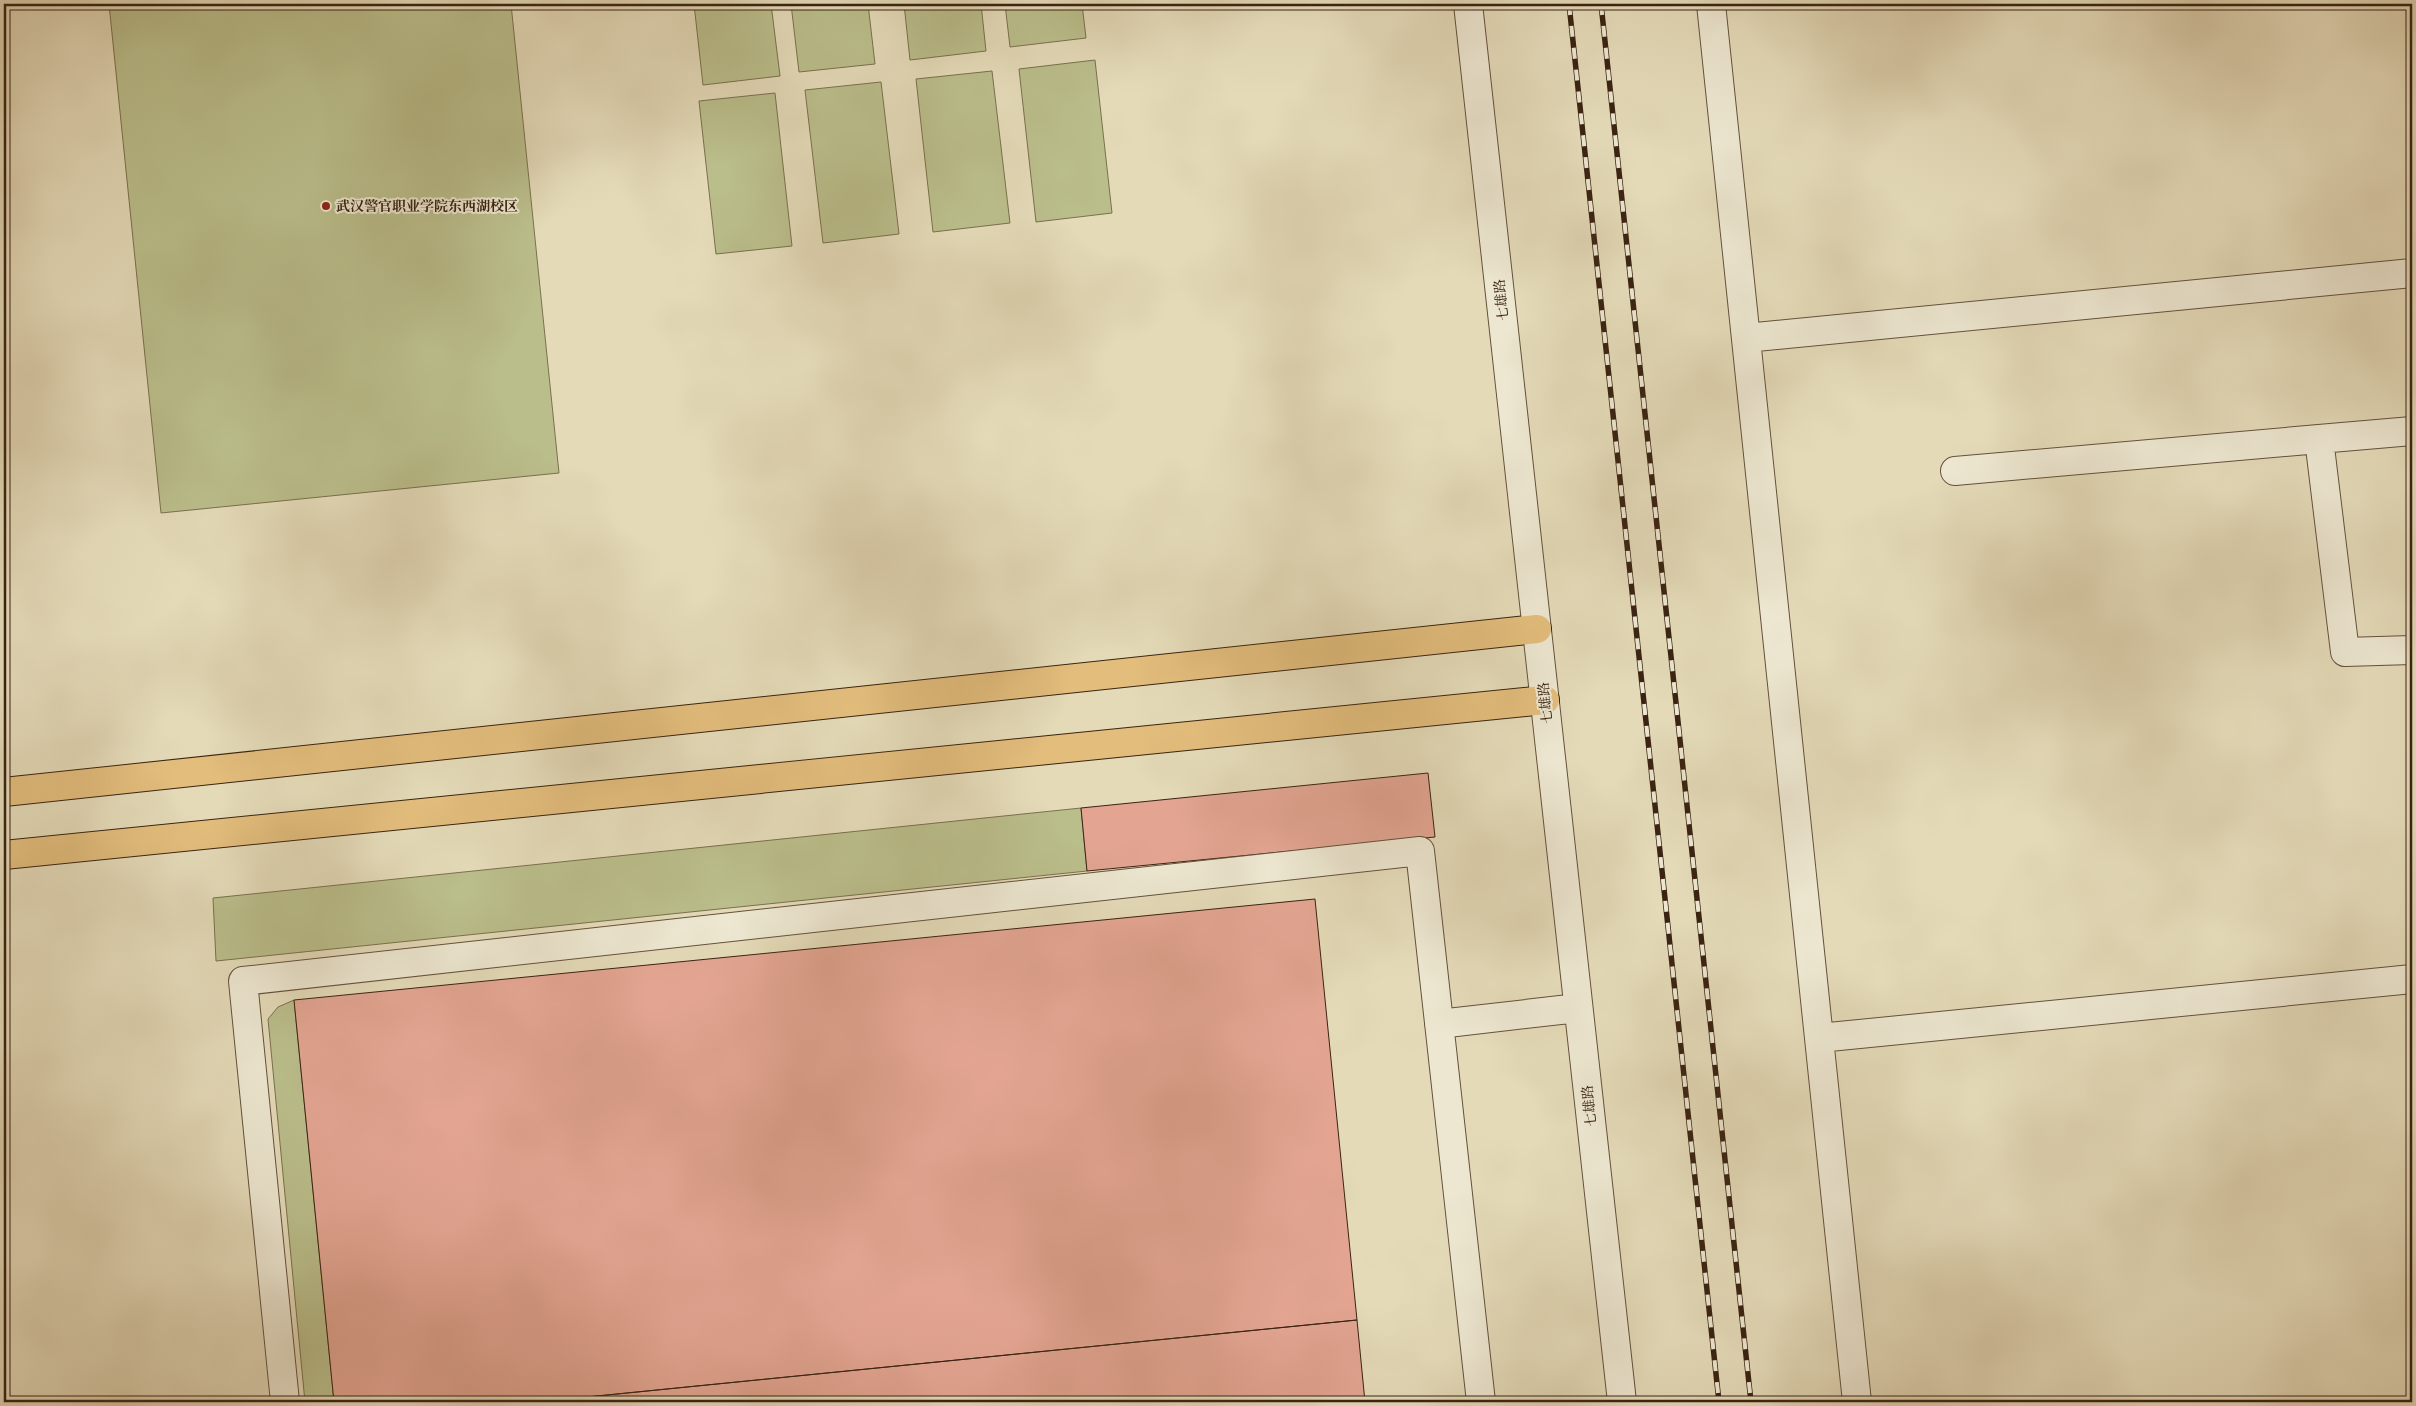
<svg xmlns="http://www.w3.org/2000/svg" width="2416" height="1406" font-family="'Libre Caslon Text','Noto Serif SC',serif">
  <rect width="100%" height="100%" fill="#e4dab8"/>
  <filter id="stains"><feTurbulence type="fractalNoise" baseFrequency=".004" numOctaves="4"/><feColorMatrix values="0 0 0 0 .2 0 0 0 0 .09 0 0 0 0 .02 0 0 0 .5 -.17"/></filter>
  <radialGradient id="worn" r=".72"><stop offset=".6" stop-color="#630" stop-opacity="0"/><stop offset="1" stop-color="#630" stop-opacity=".3"/></radialGradient>
  <!-- green -->
  <path fill="#babe8b" stroke="#7a704e" d="M 109,4 L 511,4 L 559,473 L 161,513 Z
    M 694,4 L 771,4 L 780,76 L 703,85 Z
    M 791,4 L 868,4 L 875,64 L 799,72 Z
    M 904,4 L 981,4 L 986,51 L 910,60 Z
    M 1005,4 L 1082,4 L 1086,38 L 1010,47 Z
    M 1095,60 L 1112,213 L 1036,222 L 1019,69 Z
    M 992,71 L 1010,223 L 933,232 L 916,79 Z
    M 881,82 L 899,234 L 823,243 L 805,90 Z
    M 775,93 L 792,246 L 716,254 L 699,101 Z
    M 1081,808 L 1087,871 L 216,961 L 213,898 Z
    M 294,1000 L 334,1402 L 305,1402 L 268,1019 L 278,1007 Z"/>
  <!-- building -->
  <path fill="#e3a592" stroke="#3a2312" d="M 1428,773 L 1435,837 L 1087,871 L 1081,808 Z
    M 1315,899 L 1357,1320 L 537,1402 L 334,1402 L 294,1000 Z
    M 1357,1320 L 1365,1402 L 537,1402 Z"/>
  <g fill="none" stroke-linecap="round" stroke-linejoin="round">
    <!-- minor casing -->
    <g stroke="#64513c" stroke-width="30">
      <path id="minor" d="M 1468,4 L 1622,1402
        M 1711,4 L 1857,1402
        M 1746,338 L 2412,273
        M 2319,439 L 2412,431
        M 1955,471 L 2319,439 L 2345,652 L 2412,650
        M 1439,1024 L 1578,1008
        M 1819,1038 L 2412,979
        M 285,1402 L 243,981 L 1420,851 L 1481,1402"/>
    </g>
    <!-- major casing -->
    <g stroke="#3a2312" stroke-width="30">
      <path id="major" d="M 4,792 L 1537,629
        M 4,855 L 1545,700"/>
    </g>
    <!-- minor -->
    <use href="#minor" stroke="#ede7d1" stroke-width="28"/>
    <!-- major -->
    <use href="#major" stroke="#e2bd7c" stroke-width="28"/>
    <!-- rail casing -->
    <g stroke="#3a2312" stroke-width="5.5">
      <path id="rail" d="M 1569,4 L 1719,1402
        M 1601,4 L 1751,1402"/>
    </g>
    <!-- rail -->
    <use href="#rail" stroke="#ede7d1" stroke-width="4" stroke-dasharray="11" stroke-linecap="butt"/>
  </g>
  <!-- markers -->
  <circle fill="#8f2418" stroke="#ede7d1" stroke-width="2" cx="326" cy="206" r="5"/>
  <g text-anchor="middle" stroke-width="4" stroke-linejoin="round" paint-order="stroke">
    <!-- poi labels -->
    <g font-size="14" font-weight="bold" fill="#3a2312" stroke="#ede7d1" text-anchor="start">
      <text x="336" y="211">武汉警官职业学院东西湖校区</text>
    </g>
    <!-- street labels -->
    <g font-size="14" fill="#3a2312" stroke="#ede7d1">
      <text transform="translate(1501 300) rotate(-96)" y="5">七雄路</text>
      <text transform="translate(1545 703) rotate(-96)" y="5">七雄路</text>
      <text transform="translate(1589 1106) rotate(-96)" y="5">七雄路</text>
    </g>
  </g>
  <!-- margin -->
  <rect width="2416" height="1406" fill="none" stroke="#e4dab8" stroke-width="20"/>
  <rect x="5" y="5" width="2406" height="1396" fill="none" stroke="#3a2312" stroke-width="2.5"/>
  <rect x="10" y="10" width="2396" height="1386" fill="none" stroke="#3a2312"/>
  <rect width="100%" height="100%" filter="url(#stains)"/>
  <rect width="100%" height="100%" fill="url(#worn)"/>
</svg>
